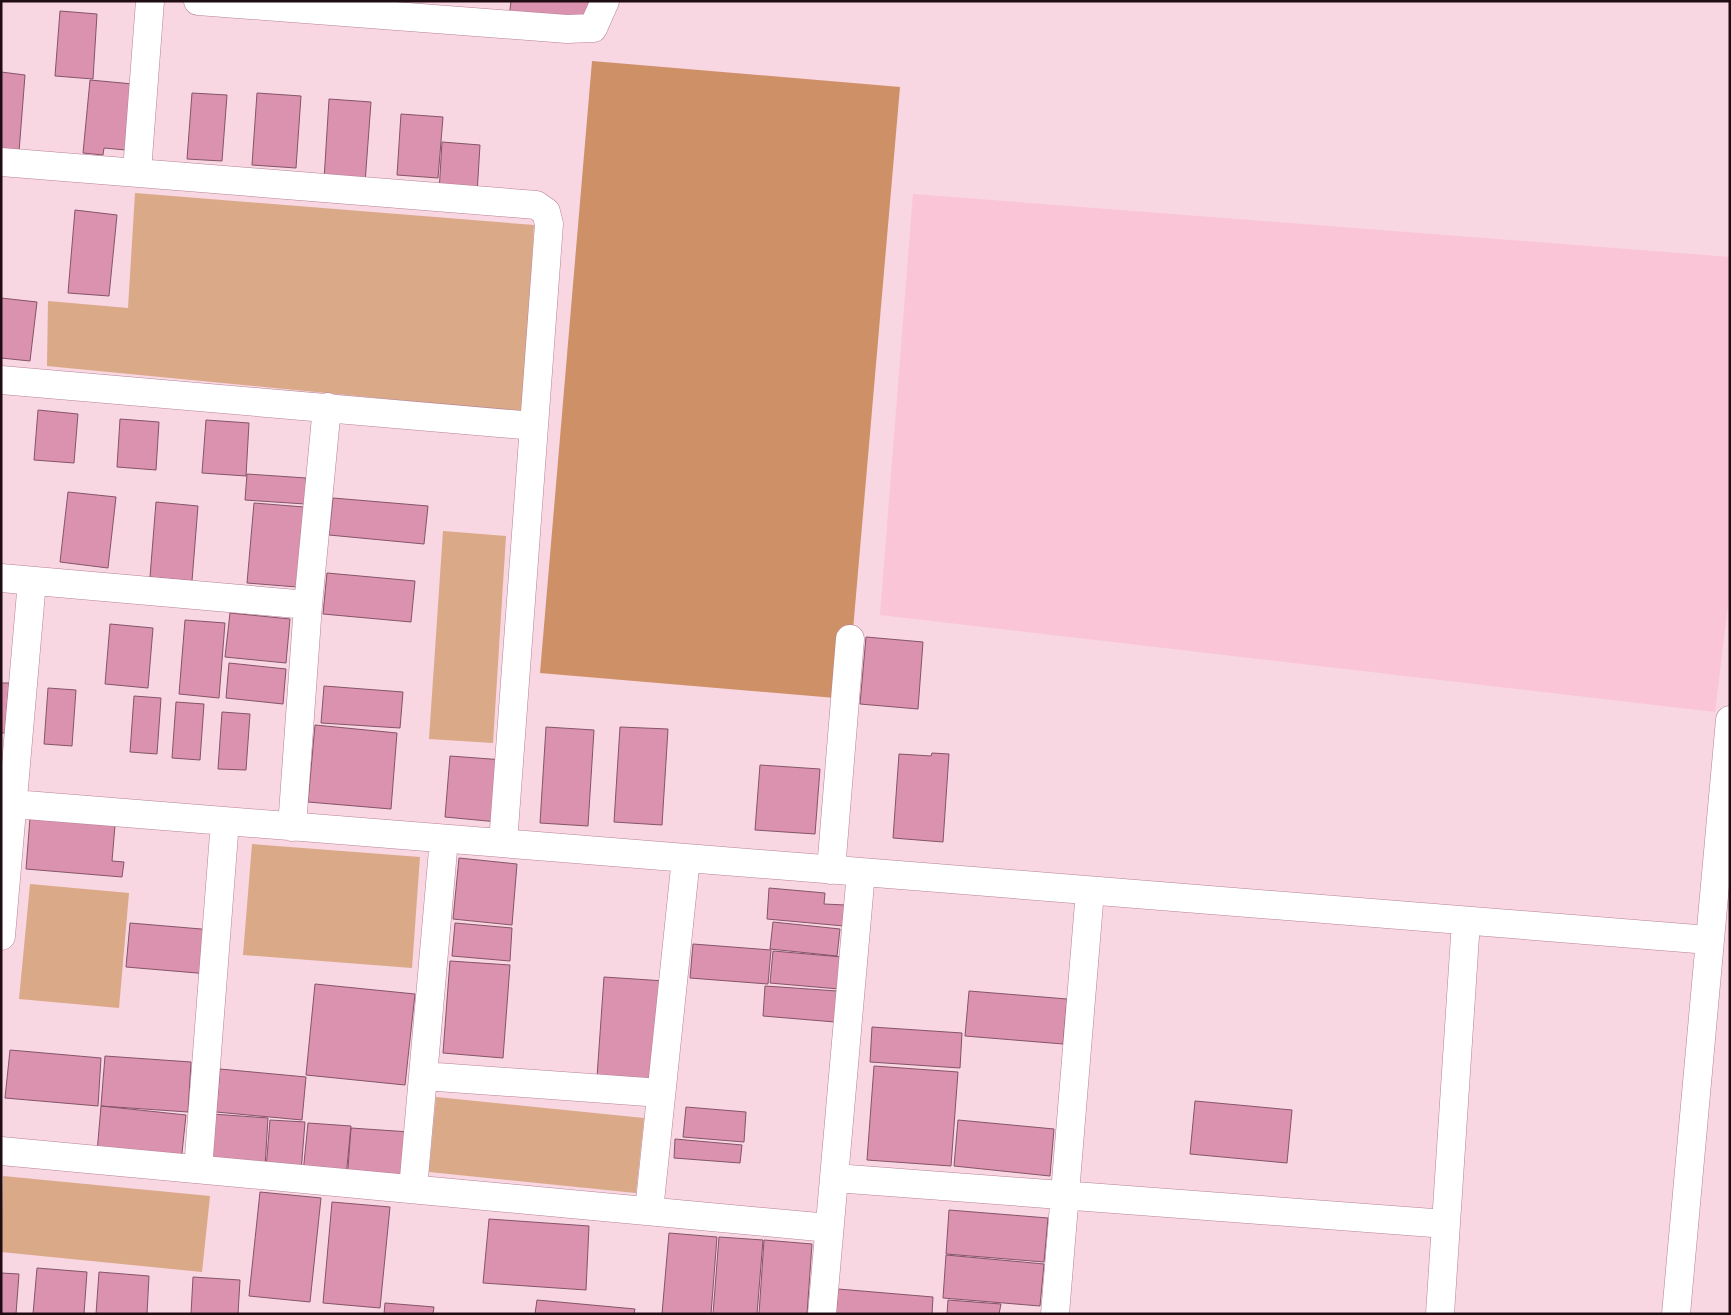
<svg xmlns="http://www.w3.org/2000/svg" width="1731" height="1315" font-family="Roboto,sans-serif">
  <rect width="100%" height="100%" fill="#f8d6e2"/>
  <!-- built -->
  <path fill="#f9c5d7" d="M 913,194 L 1730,257 L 1730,589 L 1715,712 L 880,615 Z"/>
  <!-- green -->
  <path fill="#daa988" d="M 135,193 L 534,225 L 523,412 L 47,366 L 48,301 L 128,308 Z
    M 443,531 L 506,536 L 493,743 L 429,739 Z
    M 252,844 L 420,857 L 412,968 L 243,955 Z
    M 30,884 L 129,893 L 119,1008 L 19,999 Z
    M 436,1097 L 644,1118 L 636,1193 L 429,1172 Z
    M 3,1176 L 210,1196 L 202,1272 L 1,1252 Z"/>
  <!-- forest -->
  <path fill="#ce9066" d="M 592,61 L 900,87 L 847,699 L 540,673 Z"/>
  <!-- building -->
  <path fill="#da92ae" stroke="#855467" d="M 511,1 L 591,1 L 589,23 L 509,18 Z
    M 60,11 L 97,14 L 93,79 L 55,76 Z
    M 1,72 L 25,75 L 19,152 L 1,150 Z
    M 90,80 L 133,84 L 126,150 L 104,148 L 103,155 L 83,153 Z
    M 192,93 L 227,95 L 222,161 L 187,159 Z
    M 257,93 L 301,96 L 296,168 L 252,165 Z
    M 329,99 L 371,102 L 365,183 L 324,180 Z
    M 401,114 L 443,117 L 438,178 L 397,175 Z
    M 442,142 L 480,145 L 477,194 L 439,192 Z
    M 75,210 L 117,215 L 109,296 L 68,293 Z
    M 1,298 L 37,302 L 30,361 L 1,358 Z
    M 38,410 L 78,414 L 74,463 L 34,460 Z
    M 120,419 L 159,422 L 156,470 L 117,467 Z
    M 206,420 L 249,423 L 246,476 L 202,473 Z
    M 247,474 L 306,478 L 305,504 L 245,500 Z
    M 68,492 L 116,497 L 108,568 L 60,562 Z
    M 333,498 L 428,506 L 424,544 L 329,535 Z
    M 156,502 L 198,506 L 192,581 L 150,577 Z
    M 254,503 L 304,507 L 297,587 L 247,583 Z
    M 327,573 L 415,581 L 411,622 L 323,614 Z
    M 230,613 L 290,619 L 286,663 L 225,657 Z
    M 185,620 L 225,623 L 219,698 L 179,694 Z
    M 110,624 L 153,628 L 148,688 L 105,684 Z
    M 866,637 L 923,642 L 918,709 L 860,704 Z
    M 229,663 L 286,669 L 283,704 L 226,698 Z
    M 1,683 L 9,683 L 5,733 L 1,733 Z
    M 324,686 L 403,692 L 400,728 L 321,723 Z
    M 48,688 L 76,690 L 72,746 L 44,744 Z
    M 134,696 L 161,698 L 157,754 L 130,752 Z
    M 176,702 L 204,704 L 200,760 L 172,758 Z
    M 222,712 L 250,714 L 246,770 L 218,769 Z
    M 315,725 L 397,733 L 391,809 L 308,802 Z
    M 546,727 L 594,730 L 588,826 L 540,823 Z
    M 620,727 L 668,729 L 662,825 L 614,822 Z
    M 932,753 L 949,754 L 943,842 L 893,838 L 899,754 L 931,756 Z
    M 450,756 L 504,760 L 498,822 L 445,817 Z
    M 760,765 L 820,769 L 815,834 L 755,830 Z
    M 30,818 L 115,825 L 112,861 L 124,862 L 122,877 L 26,869 Z
    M 459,858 L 517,864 L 512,925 L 453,919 Z
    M 769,888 L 825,893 L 824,904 L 845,905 L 844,926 L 767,919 Z
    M 773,922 L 840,929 L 837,956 L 770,949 Z
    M 130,923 L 213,930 L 209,974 L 126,967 Z
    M 455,923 L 512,928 L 510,961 L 452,956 Z
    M 693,944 L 771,950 L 768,984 L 690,978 Z
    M 773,951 L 842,957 L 839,989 L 770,983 Z
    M 450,961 L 510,965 L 503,1058 L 443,1053 Z
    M 604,977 L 665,981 L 658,1081 L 597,1077 Z
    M 315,984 L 415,994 L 405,1085 L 306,1075 Z
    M 765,986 L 837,991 L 835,1022 L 763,1016 Z
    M 969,991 L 1067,999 L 1063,1044 L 965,1036 Z
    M 872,1027 L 962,1033 L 960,1068 L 870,1062 Z
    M 10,1050 L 101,1058 L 98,1106 L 5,1098 Z
    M 105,1056 L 191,1062 L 188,1112 L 101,1106 Z
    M 874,1066 L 958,1072 L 951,1166 L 867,1160 Z
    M 220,1069 L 306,1077 L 302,1120 L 216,1112 Z
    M 1195,1101 L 1292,1110 L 1287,1163 L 1190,1154 Z
    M 101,1106 L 186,1115 L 181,1162 L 97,1153 Z
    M 686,1107 L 746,1112 L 744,1142 L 683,1137 Z
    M 212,1114 L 268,1118 L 265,1167 L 208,1163 Z
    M 270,1120 L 305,1122 L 301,1172 L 266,1169 Z
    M 958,1120 L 1054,1129 L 1050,1176 L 954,1166 Z
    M 308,1123 L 351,1126 L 346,1177 L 303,1173 Z
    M 351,1128 L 410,1132 L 407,1185 L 347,1181 Z
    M 675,1139 L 742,1145 L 740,1163 L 674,1158 Z
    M 260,1192 L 321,1198 L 310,1302 L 249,1296 Z
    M 332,1202 L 390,1207 L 380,1308 L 323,1303 Z
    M 949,1210 L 1048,1218 L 1044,1262 L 946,1254 Z
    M 489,1219 L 589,1226 L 586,1290 L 483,1283 Z
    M 669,1233 L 717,1237 L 711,1314 L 662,1314 Z
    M 719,1237 L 763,1240 L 757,1314 L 713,1314 Z
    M 764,1240 L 812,1244 L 807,1314 L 759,1314 Z
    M 946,1255 L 1044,1264 L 1040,1306 L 943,1298 Z
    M 37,1268 L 87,1272 L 84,1314 L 33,1314 Z
    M 99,1272 L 149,1276 L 147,1314 L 96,1314 Z
    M 1,1273 L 19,1274 L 16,1314 L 1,1314 Z
    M 193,1277 L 240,1280 L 238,1314 L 191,1314 Z
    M 838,1289 L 933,1297 L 932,1314 L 836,1314 Z
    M 537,1300 L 635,1309 L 634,1314 L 535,1314 Z
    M 948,1300 L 1001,1304 L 999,1314 L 947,1314 Z
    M 385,1303 L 434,1307 L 433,1314 L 384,1314 Z"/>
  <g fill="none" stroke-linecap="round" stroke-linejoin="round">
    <!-- street casing -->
    <g stroke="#b78296" stroke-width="29">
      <path id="street" d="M 198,1 L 567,29 L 593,28 L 605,1
        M 1,162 L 536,205 L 546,212 L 549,224 L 503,843
        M 137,171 L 150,1
        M 1,380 L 534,426
        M 1,578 L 308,605
        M 1,803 L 1709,940
        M 292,827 L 308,605 L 327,407
        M 831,870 L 850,639
        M 1,936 L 32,581
        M 423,1076 L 661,1093
        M 1,1151 L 829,1228
        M 198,1169 L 225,821
        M 835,1178 L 1446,1224
        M 413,1189 L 444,839
        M 649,1211 L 686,858
        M 822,1314 L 861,872
        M 1055,1314 L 1090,891
        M 1440,1314 L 1466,921"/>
    </g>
    <!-- secondary casing -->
    <g stroke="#b78296" stroke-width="29">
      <path id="secondary" d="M 1676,1314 L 1730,720"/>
    </g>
    <!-- street -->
    <use href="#street" stroke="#fff" stroke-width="28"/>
    <!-- secondary -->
    <use href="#secondary" stroke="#fff" stroke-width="28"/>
  </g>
  <!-- border -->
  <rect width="1731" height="1315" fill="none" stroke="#200d14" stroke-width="5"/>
</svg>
